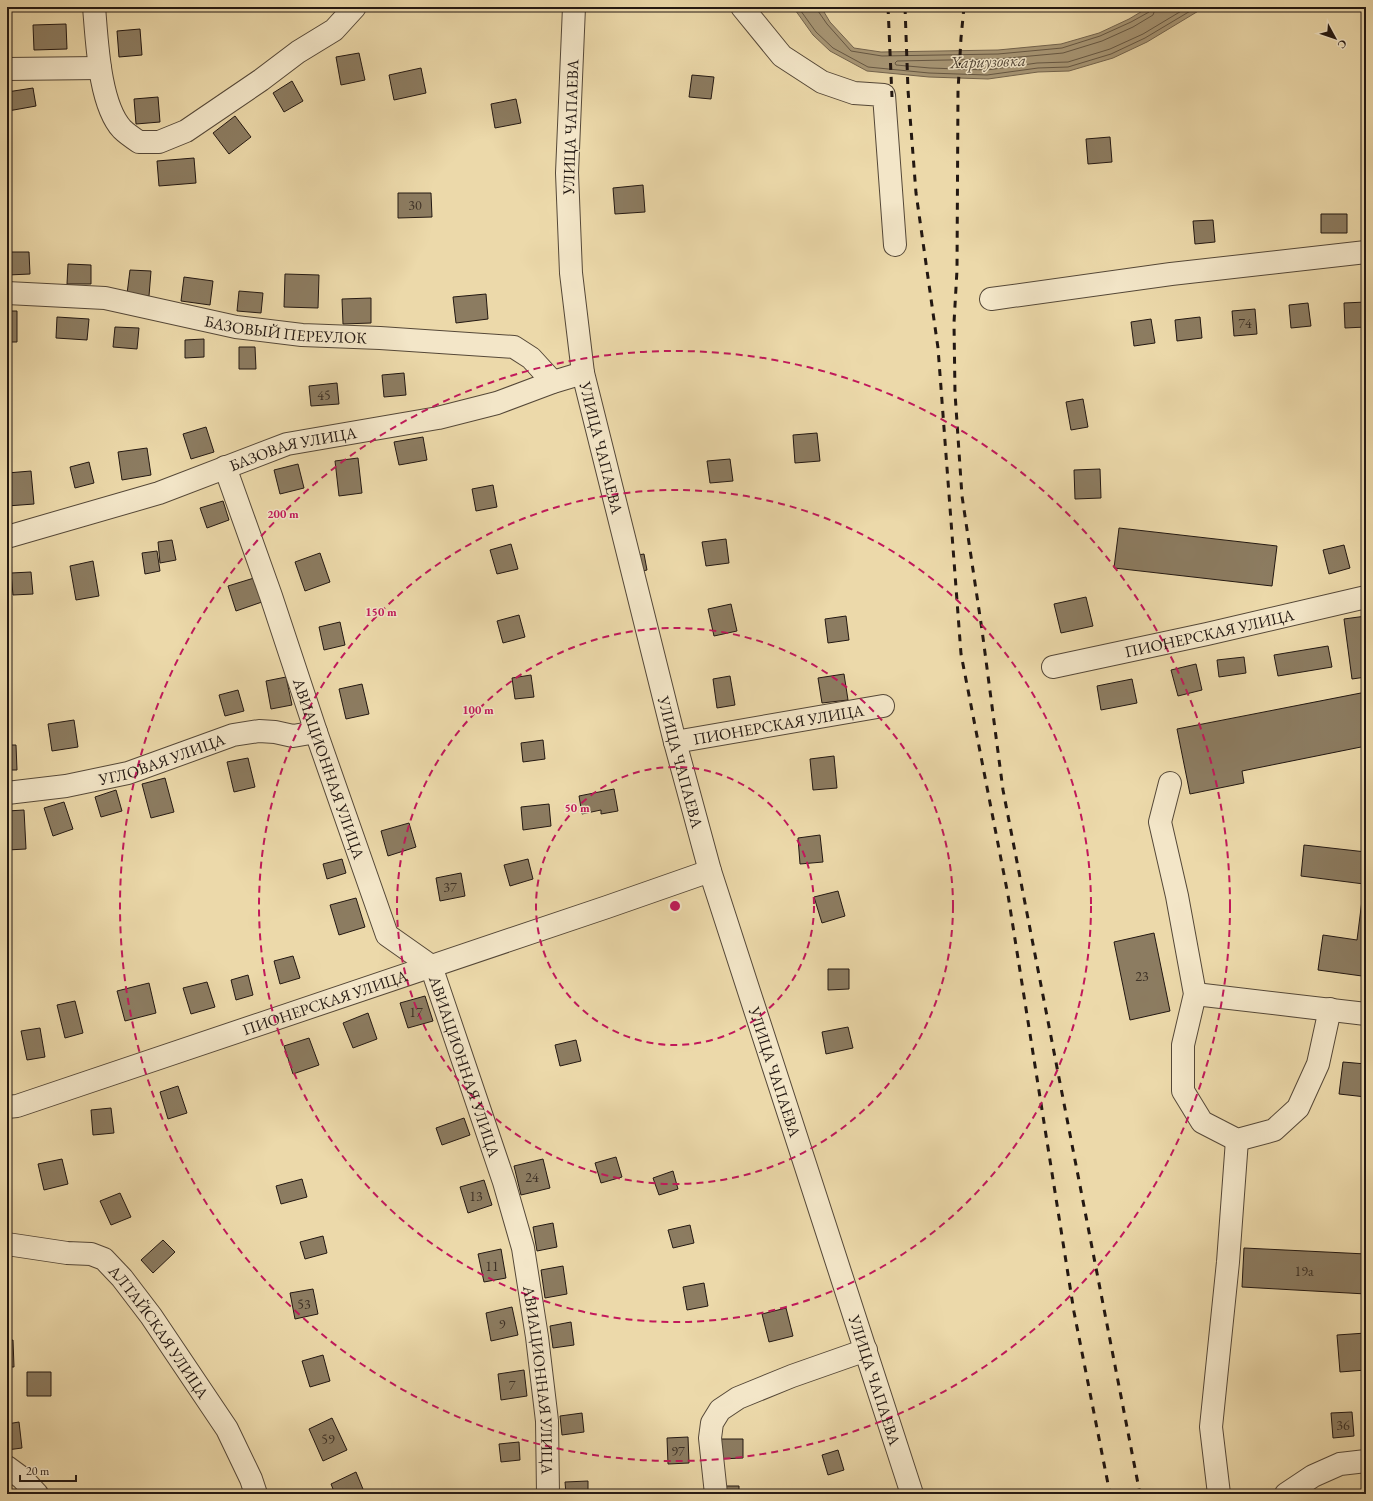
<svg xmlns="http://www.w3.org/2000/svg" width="1373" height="1501" font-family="'EB Garamond',serif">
  <rect width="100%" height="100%" fill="#ecd9aa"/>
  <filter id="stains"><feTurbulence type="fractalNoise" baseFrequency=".005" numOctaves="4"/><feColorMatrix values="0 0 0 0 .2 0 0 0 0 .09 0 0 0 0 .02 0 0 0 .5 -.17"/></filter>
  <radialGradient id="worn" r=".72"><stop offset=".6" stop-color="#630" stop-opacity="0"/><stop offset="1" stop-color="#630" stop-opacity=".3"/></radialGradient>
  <!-- water -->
  <path fill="#a89776" stroke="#73644e" d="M 793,7 L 821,7 L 830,22 L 854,48 L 881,52 L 998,50 L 1061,44 L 1099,33 L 1129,19 L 1149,7 L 1205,7 L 1147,42 L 1113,58 L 1069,71 L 1038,72 L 988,79 L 929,77 L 867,71 L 830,51 L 813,35 Z"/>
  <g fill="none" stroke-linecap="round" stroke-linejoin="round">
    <!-- shore -->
    <path stroke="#665844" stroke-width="1" d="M 798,7 L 816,32 L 833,48 L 868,67 L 929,73 L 987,75 L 1038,68 L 1068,67 L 1111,54 L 1145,38 L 1197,7
      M 817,7 L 818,11 L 827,24 L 851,51 L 882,56 L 998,54 L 1062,48 L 1100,36 L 1131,22 L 1149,12 L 1151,7
      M 1156,7 L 1153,15 L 1133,27 L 1102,41 L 1063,53 L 998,59 L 897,61 L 895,63 L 896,65 L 930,68 L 987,70 L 1037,63 L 1068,62 L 1110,49 L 1143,34 L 1188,7"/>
  </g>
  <!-- building -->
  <path fill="#8c7c61" stroke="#231812" d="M 66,24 L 67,49 L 34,50 L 33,25 Z
    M 140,29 L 142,55 L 119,57 L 117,31 Z
    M 359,53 L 365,80 L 341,85 L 336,57 Z
    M 421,68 L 426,93 L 394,100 L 389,75 Z
    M 692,75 L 714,77 L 711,99 L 689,97 Z
    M 292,81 L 303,101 L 284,112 L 273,93 Z
    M 33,88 L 36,106 L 8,111 L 7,92 Z
    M 158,97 L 160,122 L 136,124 L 134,99 Z
    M 516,99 L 521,123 L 495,128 L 491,104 Z
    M 235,116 L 251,137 L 229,154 L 213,133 Z
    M 1110,137 L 1112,162 L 1088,164 L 1086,139 Z
    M 194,158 L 196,183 L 159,186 L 157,161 Z
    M 643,185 L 645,212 L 615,214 L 613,188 Z
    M 398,193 L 431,193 L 432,217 L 398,218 Z
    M 1321,214 L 1347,214 L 1347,233 L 1321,233 Z
    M 1213,220 L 1215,242 L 1195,244 L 1193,221 Z
    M 8,252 L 29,252 L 30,274 L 8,275 Z
    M 68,264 L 91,265 L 91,284 L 67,284 Z
    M 130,270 L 151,271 L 149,296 L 127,294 Z
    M 285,274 L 319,275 L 318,308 L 284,307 Z
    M 184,277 L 213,281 L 210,305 L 181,301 Z
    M 239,291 L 263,293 L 261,313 L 237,311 Z
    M 486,294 L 488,319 L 456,323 L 453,297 Z
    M 371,298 L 371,323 L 343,324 L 342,299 Z
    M 1366,302 L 1366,327 L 1345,328 L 1344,303 Z
    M 1308,303 L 1311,326 L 1291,328 L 1289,305 Z
    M 1255,309 L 1257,334 L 1234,336 L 1232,311 Z
    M 7,311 L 17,311 L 17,342 L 7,342 Z
    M 57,317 L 89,319 L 87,340 L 56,338 Z
    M 1200,317 L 1202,338 L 1177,341 L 1175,320 Z
    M 1151,319 L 1155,343 L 1134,346 L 1131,322 Z
    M 115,327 L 139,328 L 137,349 L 113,347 Z
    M 204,339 L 204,357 L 185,358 L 185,340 Z
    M 239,347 L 255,347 L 256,369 L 239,369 Z
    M 404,373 L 406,395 L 384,397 L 382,375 Z
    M 337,383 L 339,404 L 311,406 L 309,386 Z
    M 1083,399 L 1088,427 L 1071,430 L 1066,402 Z
    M 206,427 L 214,452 L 191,459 L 183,434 Z
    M 817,433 L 820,461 L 795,463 L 793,435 Z
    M 423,437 L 427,460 L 399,465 L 394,442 Z
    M 147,448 L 151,475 L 122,480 L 118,452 Z
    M 358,458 L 362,493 L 339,496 L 335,461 Z
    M 730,459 L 733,481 L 710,483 L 707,461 Z
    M 89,462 L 94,483 L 75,488 L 70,467 Z
    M 298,464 L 304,488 L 280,494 L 274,470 Z
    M 1100,469 L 1101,498 L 1075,499 L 1074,470 Z
    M 31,471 L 34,504 L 7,506 L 7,473 Z
    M 493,485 L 497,507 L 476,511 L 472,489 Z
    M 223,501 L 229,520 L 207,528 L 200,508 Z
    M 1119,528 L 1277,546 L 1272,586 L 1114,568 Z
    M 726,539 L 729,563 L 706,566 L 702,542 Z
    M 172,540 L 176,560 L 160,563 L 158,542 Z
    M 511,544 L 518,569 L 497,574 L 490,550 Z
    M 1344,545 L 1350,568 L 1329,574 L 1323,550 Z
    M 157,551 L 160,571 L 145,574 L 142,553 Z
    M 320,553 L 330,582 L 305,591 L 295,562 Z
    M 644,554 L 647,570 L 633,573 L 638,555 Z
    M 93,561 L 99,596 L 76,600 L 70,566 Z
    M 31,572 L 33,594 L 13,595 L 11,573 Z
    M 254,578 L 262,602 L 236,611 L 228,586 Z
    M 1086,597 L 1093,626 L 1061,633 L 1054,604 Z
    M 731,604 L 737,631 L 714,636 L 708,609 Z
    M 519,615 L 525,637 L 503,643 L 497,621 Z
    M 846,616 L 849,640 L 828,643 L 825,619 Z
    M 1366,616 L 1366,677 L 1352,679 L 1344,619 Z
    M 340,622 L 345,645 L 324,650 L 319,627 Z
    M 1328,646 L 1332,667 L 1278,676 L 1274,655 Z
    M 1244,657 L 1246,673 L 1219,677 L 1217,660 Z
    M 1196,664 L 1202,690 L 1178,696 L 1171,670 Z
    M 844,674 L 848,700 L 822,703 L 818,678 Z
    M 531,675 L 534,697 L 515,699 L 512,678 Z
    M 730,676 L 735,705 L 717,708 L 713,679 Z
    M 286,677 L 292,705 L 271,709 L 266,681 Z
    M 1132,679 L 1137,703 L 1101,710 L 1097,686 Z
    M 362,684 L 369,714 L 346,719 L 339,689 Z
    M 238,690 L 244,711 L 225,716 L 219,695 Z
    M 1366,692 L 1366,746 L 1242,771 L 1244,783 L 1190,794 L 1177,729 Z
    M 74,720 L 78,747 L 52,751 L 48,724 Z
    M 543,740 L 545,759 L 523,762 L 521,743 Z
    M 7,745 L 16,745 L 17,770 L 7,770 Z
    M 834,756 L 837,788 L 813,790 L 810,759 Z
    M 248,758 L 255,787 L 234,792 L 227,762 Z
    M 165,778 L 174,812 L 151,818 L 142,784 Z
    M 614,789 L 618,811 L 601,814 L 601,810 L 582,814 L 579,796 Z
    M 116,790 L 122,811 L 101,817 L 95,797 Z
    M 64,802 L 73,829 L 53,836 L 44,808 Z
    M 549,804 L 551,826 L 523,830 L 521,807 Z
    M 24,810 L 26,849 L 7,850 L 7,811 Z
    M 409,823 L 416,847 L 388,856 L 381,831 Z
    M 820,835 L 823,862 L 800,864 L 798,838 Z
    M 1304,845 L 1366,852 L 1366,962 L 1363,962 L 1362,976 L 1318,970 L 1323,935 L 1357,940 L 1364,884 L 1301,876 Z
    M 342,859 L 346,873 L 327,879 L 323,864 Z
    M 528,859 L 533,879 L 510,886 L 504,865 Z
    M 461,873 L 465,896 L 440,901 L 436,878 Z
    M 838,891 L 845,916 L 822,923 L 814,897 Z
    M 356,898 L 365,927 L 339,935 L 330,905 Z
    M 1154,933 L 1170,1011 L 1130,1020 L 1114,942 Z
    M 293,956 L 300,978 L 280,984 L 274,961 Z
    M 828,969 L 849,969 L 849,989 L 828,990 Z
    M 248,975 L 253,995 L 236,1000 L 231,980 Z
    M 207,982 L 215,1007 L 191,1014 L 183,988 Z
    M 149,983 L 156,1013 L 125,1021 L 117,991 Z
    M 425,996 L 433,1021 L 408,1028 L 400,1003 Z
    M 75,1001 L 83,1033 L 65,1038 L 57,1005 Z
    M 368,1013 L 377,1039 L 353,1048 L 343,1023 Z
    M 848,1027 L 853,1048 L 826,1054 L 822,1032 Z
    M 40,1028 L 45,1057 L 27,1060 L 21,1031 Z
    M 309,1038 L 319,1065 L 293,1074 L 284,1046 Z
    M 576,1040 L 581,1061 L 560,1066 L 555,1045 Z
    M 1343,1062 L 1366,1064 L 1366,1097 L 1339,1094 Z
    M 178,1086 L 187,1113 L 168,1119 L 160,1092 Z
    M 111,1108 L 114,1133 L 93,1135 L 91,1110 Z
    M 464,1118 L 470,1135 L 442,1145 L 436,1128 Z
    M 616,1157 L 622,1177 L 601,1183 L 595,1163 Z
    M 62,1159 L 68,1184 L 44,1190 L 38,1164 Z
    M 543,1159 L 550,1188 L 521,1195 L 514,1166 Z
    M 673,1171 L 678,1189 L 659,1195 L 653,1178 Z
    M 302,1179 L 307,1197 L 281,1204 L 276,1186 Z
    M 484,1180 L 492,1205 L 468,1213 L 460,1187 Z
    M 120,1193 L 131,1217 L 111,1225 L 100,1201 Z
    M 553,1223 L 557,1247 L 537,1251 L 533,1227 Z
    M 690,1225 L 694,1243 L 673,1248 L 668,1230 Z
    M 323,1236 L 327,1253 L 305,1259 L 300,1242 Z
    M 163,1240 L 175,1252 L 153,1273 L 141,1260 Z
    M 1244,1248 L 1366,1254 L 1366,1294 L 1242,1287 Z
    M 501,1249 L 506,1278 L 484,1282 L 478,1254 Z
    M 563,1266 L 567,1294 L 545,1298 L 541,1270 Z
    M 704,1283 L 708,1306 L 687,1310 L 683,1287 Z
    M 313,1289 L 318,1314 L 295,1319 L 290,1293 Z
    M 512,1307 L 518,1335 L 491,1341 L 486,1313 Z
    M 786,1308 L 793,1336 L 769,1342 L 762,1314 Z
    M 571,1322 L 574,1345 L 553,1348 L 550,1326 Z
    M 1366,1333 L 1366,1370 L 1340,1372 L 1337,1335 Z
    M 13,1340 L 14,1367 L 7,1367 L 7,1341 Z
    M 323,1355 L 330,1381 L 310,1387 L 302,1361 Z
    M 524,1370 L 527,1396 L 501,1400 L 498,1374 Z
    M 27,1372 L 51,1372 L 51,1396 L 27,1396 Z
    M 1352,1412 L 1354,1436 L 1333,1438 L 1331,1413 Z
    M 582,1413 L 584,1432 L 562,1435 L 560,1416 Z
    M 332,1418 L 347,1450 L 323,1461 L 309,1429 Z
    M 19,1422 L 22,1448 L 7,1450 L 7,1424 Z
    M 688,1437 L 689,1463 L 668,1464 L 667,1438 Z
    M 719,1439 L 743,1439 L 743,1458 L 719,1459 Z
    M 519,1442 L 520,1460 L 501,1462 L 499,1444 Z
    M 838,1450 L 844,1470 L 828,1475 L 822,1455 Z
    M 356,1472 L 365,1494 L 335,1494 L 331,1484 Z
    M 588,1481 L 588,1494 L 566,1494 L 565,1482 Z
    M 725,1486 L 739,1486 L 739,1494 L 725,1494 Z
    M 222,1490 L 223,1494 L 200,1494 Z"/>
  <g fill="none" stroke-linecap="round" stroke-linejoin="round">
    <!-- minor casing -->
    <g stroke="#554838" stroke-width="24">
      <g id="minor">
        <path d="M 94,7 C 97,40 99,104 122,129 C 127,134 133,138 139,142 L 159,142 L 186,131 L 261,80 L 298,52 L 334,30 L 355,7"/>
        <path id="s1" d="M 574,7 L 567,173 L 571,273 L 583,373 L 675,742 L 710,871 L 912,1494"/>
        <path d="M 742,7 L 782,56 L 822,82 L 854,93 L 884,95 L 895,245"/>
        <path d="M 7,69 L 100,68"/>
        <path id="s2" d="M 7,293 L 105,298 L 236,327 L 302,335 L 380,338 L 514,347 L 531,358 L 553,382"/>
        <path d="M 991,299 L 1171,274 L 1366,252"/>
        <path id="s3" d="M 225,467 L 271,596 L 316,732 L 387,935 L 431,966 L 504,1182 L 523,1248 L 537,1337 L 547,1421 L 548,1494"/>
        <path id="s4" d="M 7,537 L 159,493 L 287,444 L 438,418 L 497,403 L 553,382 L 583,373"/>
        <path id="s5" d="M 1053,667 L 1207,634 L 1366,597"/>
        <path id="s6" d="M 675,742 L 883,706"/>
        <path d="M 1170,783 L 1160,822 L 1177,896 L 1195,994 L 1183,1045 L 1183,1091 L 1202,1122 L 1237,1140 L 1274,1130 L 1298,1108 L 1318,1064 L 1330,1009"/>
        <path id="s7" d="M 7,793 L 66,786 L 128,773 L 233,735 L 259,731 L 275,732 L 293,736 L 316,732"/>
        <path d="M 1195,994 L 1366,1014"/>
        <path id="s8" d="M 7,1107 L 17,1106 L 607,907 L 710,871"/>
        <path id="s9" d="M 7,1244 L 67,1253 L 91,1254 L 104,1259 L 122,1278 L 151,1316 L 227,1429 L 251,1479 L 256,1494"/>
        <path d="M 7,1467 L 22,1478 L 37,1494"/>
        <path d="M 716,1494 L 710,1438 L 712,1423 L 720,1410 L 738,1398 L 792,1376 L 866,1350"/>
        <path d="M 1219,1494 L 1211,1427 L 1228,1262 L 1237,1140"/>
        <path d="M 1286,1494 L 1313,1476 L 1340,1464 L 1366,1461"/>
      </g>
    </g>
    <!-- minor -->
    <use href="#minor" stroke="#f3e6c8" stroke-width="22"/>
    <!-- rail -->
    <path stroke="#231812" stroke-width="3" stroke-dasharray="7 7" stroke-linecap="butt" d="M 888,7 L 892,97
      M 905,7 L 908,90 L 916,193 L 938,348 L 961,654 L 1008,895 L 1074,1312 L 1110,1494
      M 964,7 L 961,38 L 958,91 L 957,270 L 954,323 L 955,393 L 962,496 L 982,630 L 1003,790 L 1140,1494"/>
  </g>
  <!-- distance rings -->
  <g fill="none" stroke="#c2185b" stroke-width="2" stroke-dasharray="7 5">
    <circle cx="675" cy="906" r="139"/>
    <circle cx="675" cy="906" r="278"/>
    <circle cx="675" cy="906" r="416"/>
    <circle cx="675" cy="906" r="555"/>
  </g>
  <g text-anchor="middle" stroke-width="3" stroke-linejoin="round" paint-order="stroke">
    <!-- number labels -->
    <g font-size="14" fill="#3d3126">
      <text x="415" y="210">30</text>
      <text x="1245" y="328">74</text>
      <text x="324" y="400">45</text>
      <text x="450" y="892">37</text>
      <text x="1142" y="981">23</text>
      <text x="416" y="1017">17</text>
      <text x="532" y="1182">24</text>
      <text x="476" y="1201">13</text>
      <text x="492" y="1271">11</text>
      <text x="1304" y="1276">19а</text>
      <text x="304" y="1309">53</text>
      <text x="502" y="1329">9</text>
      <text x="512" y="1390">7</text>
      <text x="1343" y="1430">36</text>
      <text x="328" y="1444">59</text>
      <text x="678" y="1456">97</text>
    </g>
    <!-- street labels -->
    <g font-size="16" fill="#231812" stroke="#f3e6c8">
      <text transform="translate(570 127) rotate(-88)" y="6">УЛИЦА ЧАПАЕВА</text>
      <text dy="6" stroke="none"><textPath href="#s2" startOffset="282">БАЗОВЫЙ ПЕРЕУЛОК</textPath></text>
      <text dy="6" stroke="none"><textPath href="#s1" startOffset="444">УЛИЦА ЧАПАЕВА</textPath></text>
      <text dy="6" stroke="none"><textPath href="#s4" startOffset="300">БАЗОВАЯ УЛИЦА</textPath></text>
      <text dy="6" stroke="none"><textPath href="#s5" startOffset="160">ПИОНЕРСКАЯ УЛИЦА</textPath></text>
      <text dy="6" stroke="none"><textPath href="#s6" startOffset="105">ПИОНЕРСКАЯ УЛИЦА</textPath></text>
      <text dy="6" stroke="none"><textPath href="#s7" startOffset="159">УГЛОВАЯ УЛИЦА</textPath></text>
      <text dy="6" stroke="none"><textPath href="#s1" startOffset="768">УЛИЦА ЧАПАЕВА</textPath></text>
      <text dy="6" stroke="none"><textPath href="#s3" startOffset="319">АВИАЦИОННАЯ УЛИЦА</textPath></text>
      <text dy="6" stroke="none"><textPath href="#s8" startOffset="335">ПИОНЕРСКАЯ УЛИЦА</textPath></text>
      <text dy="6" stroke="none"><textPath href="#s3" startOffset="655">АВИАЦИОННАЯ УЛИЦА</textPath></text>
      <text dy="6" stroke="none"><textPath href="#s1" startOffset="1092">УЛИЦА ЧАПАЕВА</textPath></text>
      <text dy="6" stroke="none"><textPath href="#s9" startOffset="190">АЛТАЙСКАЯ УЛИЦА</textPath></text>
      <text dy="6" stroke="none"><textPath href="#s3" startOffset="979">АВИАЦИОННАЯ УЛИЦА</textPath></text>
      <text dy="6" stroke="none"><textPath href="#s1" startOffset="1416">УЛИЦА ЧАПАЕВА</textPath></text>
    </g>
    <!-- water labels -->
    <g font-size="17" font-style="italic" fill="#584b3a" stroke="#f3e6c8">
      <text transform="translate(988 61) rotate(-2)" y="6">Хариузовка</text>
    </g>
  </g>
  <circle cx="675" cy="906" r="6" fill="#c2185b" stroke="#f3e6c8" stroke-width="2"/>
  <g font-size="12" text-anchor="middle" font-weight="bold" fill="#c2185b" stroke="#f3e6c8" stroke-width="3" stroke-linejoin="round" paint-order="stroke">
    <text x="283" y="518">200 m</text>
    <text x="381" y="616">150 m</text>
    <text x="478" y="714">100 m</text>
    <text x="577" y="812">50 m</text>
  </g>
  <!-- margin -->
  <rect width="1373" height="1501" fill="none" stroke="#ecd9aa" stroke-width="24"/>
  <rect x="8" y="8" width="1357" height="1485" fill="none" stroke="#231812" stroke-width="2"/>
  <rect x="12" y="12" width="1349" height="1477" fill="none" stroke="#231812"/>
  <!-- north arrow -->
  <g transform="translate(1335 38) rotate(130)" stroke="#f3e6c8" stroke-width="3" paint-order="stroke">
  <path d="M0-3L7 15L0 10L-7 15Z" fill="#231812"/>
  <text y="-6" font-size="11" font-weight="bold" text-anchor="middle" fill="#231812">С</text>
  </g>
  <!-- scale -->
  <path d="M20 1475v6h56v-6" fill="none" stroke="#231812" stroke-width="2"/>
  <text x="26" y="1475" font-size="12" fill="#231812" stroke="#f3e6c8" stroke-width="3" paint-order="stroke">20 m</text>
  <rect width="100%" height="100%" filter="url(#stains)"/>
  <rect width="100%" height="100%" fill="url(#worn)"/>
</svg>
